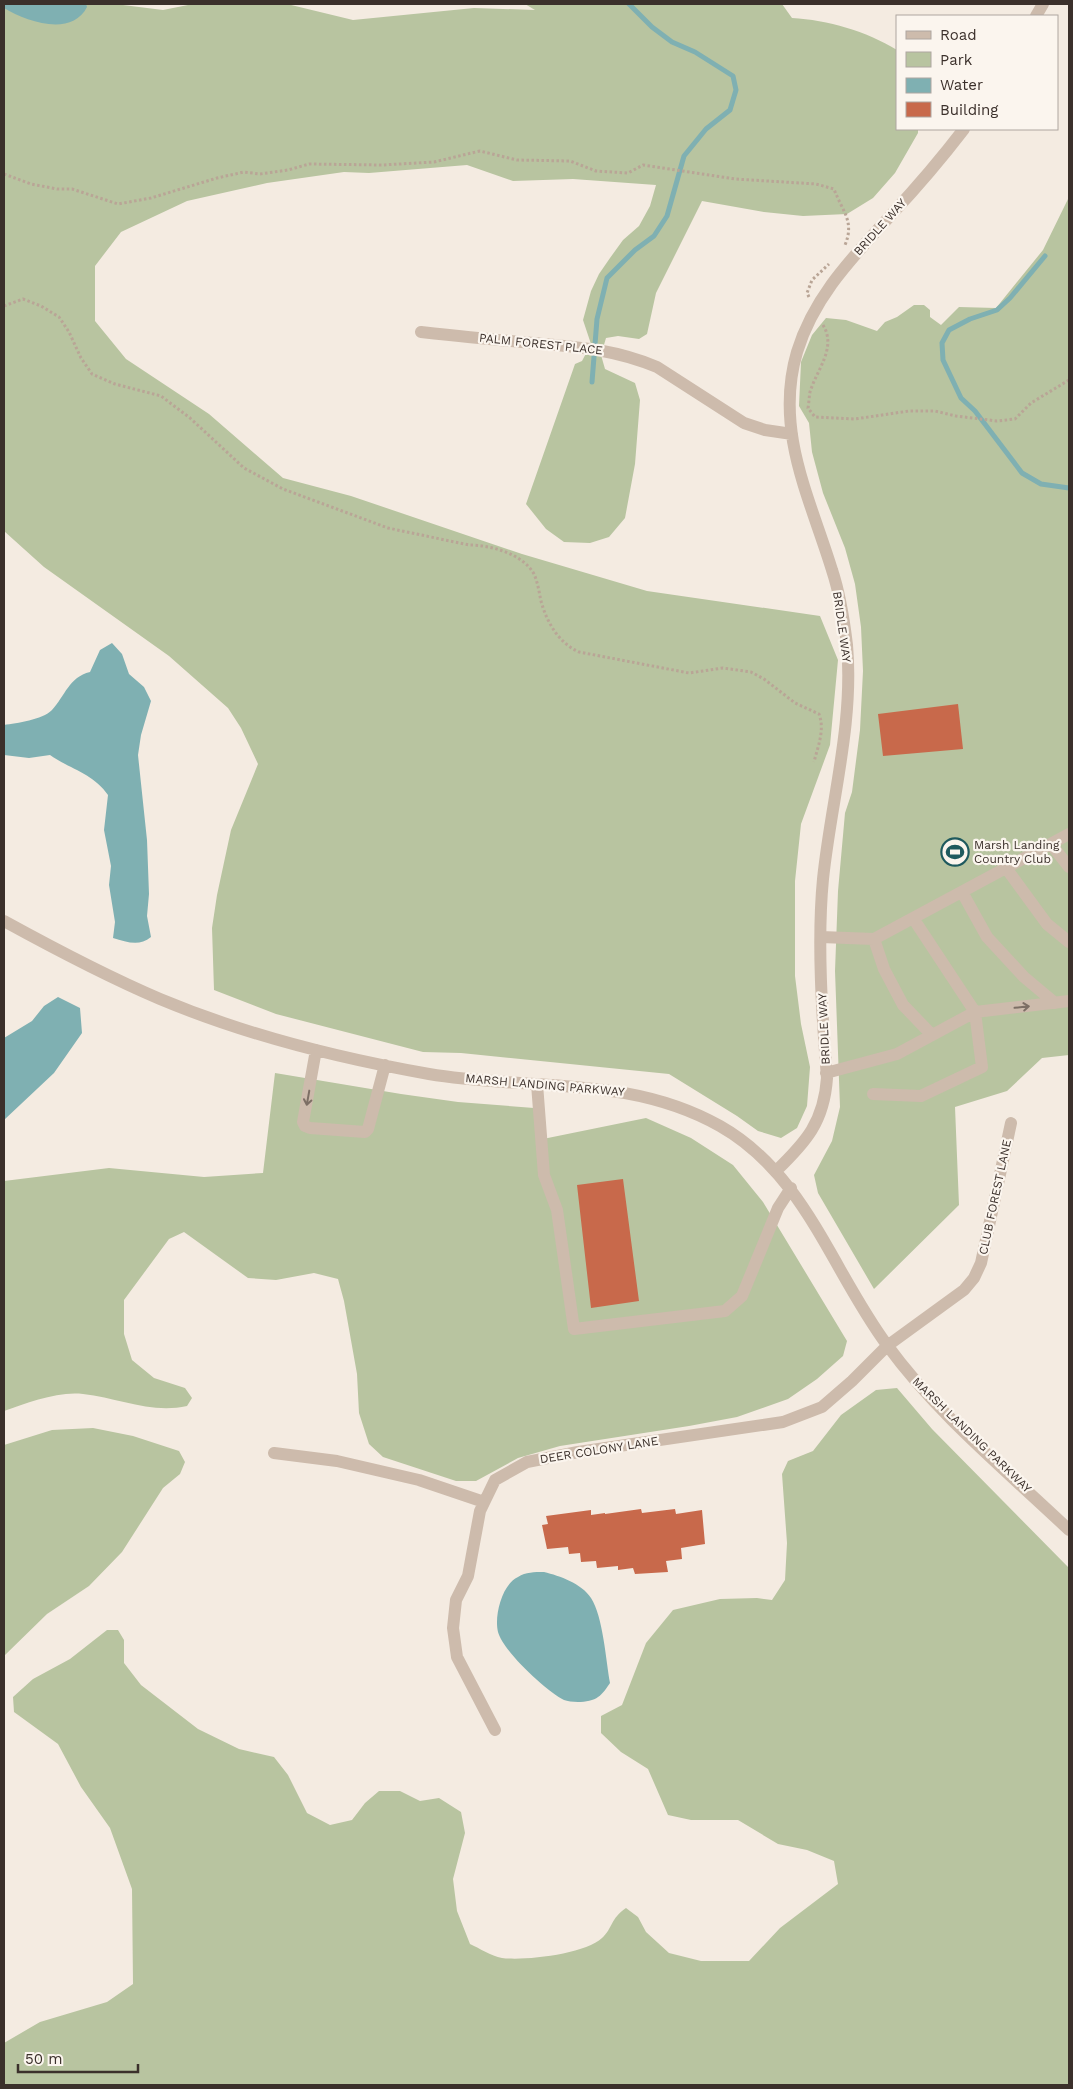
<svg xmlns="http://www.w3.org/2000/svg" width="1073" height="2089" font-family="'Work Sans',sans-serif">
  <rect width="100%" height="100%" fill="#f4ebe1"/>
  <!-- green -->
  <path fill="#b8c4a0" d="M 4,4 L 115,4 L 163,10 L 193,4 L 287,4 L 353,20 L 474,8 L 535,10 L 525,4 L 782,4 L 792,18 C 828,20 866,31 897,50 L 897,129 L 918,129 L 918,133 L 895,173 L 873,198 L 847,214 L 803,216 L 764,212 L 702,201 L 656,293 L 647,334 L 639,339 L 618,336 L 606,338 L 601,355 L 605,369 L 635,383 L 640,400 L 635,464 L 625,518 L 609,537 L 590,543 L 564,542 L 546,529 L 526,504 L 575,364 L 582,361 L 591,344 L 583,320 L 591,291 L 599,274 L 610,258 L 623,240 L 639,226 L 650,206 L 656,185 L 573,179 L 513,181 L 467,165 L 369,173 L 344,172 L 267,183 L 187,201 L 121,232 L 95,266 L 95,321 L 126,359 L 209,414 L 283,478 L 351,496 L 522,554 L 647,591 L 820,616 L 838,660 L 830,745 L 801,824 L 795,881 L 795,976 L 801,1024 L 810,1067 L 807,1106 L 797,1128 L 781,1138 L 758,1131 L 737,1116 L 669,1074 L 461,1053 L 423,1052 L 276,1014 L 214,990 L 212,928 L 217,895 L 231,830 L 258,764 L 241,728 L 228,708 L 169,656 L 44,567 L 4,531 Z
    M 1069,197 L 1069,1055 L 1042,1058 L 1007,1091 L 955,1107 L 959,1205 L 874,1289 L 818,1193 L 814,1175 L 832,1141 L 840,1107 L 835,971 L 838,891 L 845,813 L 852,792 L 860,730 L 863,671 L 861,627 L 855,584 L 845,548 L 823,493 L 812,452 L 809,423 L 799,406 L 801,362 L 812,335 L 826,318 L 846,320 L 877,331 L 885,322 L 897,317 L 914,305 L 924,305 L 930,310 L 930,317 L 941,325 L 959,307 L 996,308 L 1043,250 Z
    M 275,1073 L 401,1094 L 458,1102 L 534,1108 L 538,1140 L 646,1118 L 691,1138 L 733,1165 L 763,1202 L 847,1341 L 843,1356 L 817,1379 L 788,1399 L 737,1417 L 689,1426 L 560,1446 L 518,1458 L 476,1481 L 456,1481 L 383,1457 L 369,1444 L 359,1413 L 357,1374 L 344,1301 L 338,1279 L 314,1273 L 276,1280 L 248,1278 L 184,1232 L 169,1239 L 124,1300 L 124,1334 L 132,1360 L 154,1378 L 185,1388 L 192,1398 L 187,1406 C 151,1414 119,1398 83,1394 C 58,1391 27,1403 4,1411 L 4,1181 L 109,1168 L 204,1177 L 263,1173 Z
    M 897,1388 L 932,1429 L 1069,1568 L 1069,2085 L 4,2085 L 4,2043 L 40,2022 L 107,2002 L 133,1984 L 132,1889 L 110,1828 L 81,1787 L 58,1744 L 14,1712 L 13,1697 L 33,1679 L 70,1659 L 107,1630 L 118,1630 L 124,1640 L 124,1663 L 141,1685 L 198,1729 L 239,1749 L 274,1757 L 288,1775 L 307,1813 L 330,1825 L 352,1820 L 365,1803 L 379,1791 L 400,1791 L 420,1801 L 439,1798 L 461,1812 L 465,1833 L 453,1879 L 457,1911 L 470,1944 C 479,1948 491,1956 502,1958 C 525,1961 585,1954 602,1938 C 613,1928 610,1919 626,1908 L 638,1917 L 646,1932 L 669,1953 L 701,1961 L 749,1961 L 780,1928 L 838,1884 L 834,1861 L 807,1850 L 778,1844 L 738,1820 L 691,1820 L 668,1815 L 648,1769 L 621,1752 L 601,1733 L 601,1716 L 622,1705 L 646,1643 L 673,1610 L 720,1599 L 757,1598 L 772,1600 L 785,1580 L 787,1543 L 782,1474 L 788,1461 L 813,1451 L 841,1415 L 876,1390 Z
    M 93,1428 L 133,1436 L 179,1451 L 185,1462 L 180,1474 L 163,1488 L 122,1552 L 89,1586 L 47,1614 L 4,1656 L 4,1445 L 52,1430 Z"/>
  <!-- water -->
  <path fill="#7fb0b2" d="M 4,4 L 86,4 L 87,7 C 72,37 27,22 4,8 Z
    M 112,643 L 122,654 L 129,674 L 144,687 L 151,701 L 141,735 L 138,755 L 147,840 L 149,894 L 147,916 L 151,937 C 139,947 127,942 113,938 L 115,922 L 109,885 L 111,866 L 104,830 L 108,795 C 94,774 70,769 50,755 L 29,758 L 4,755 L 4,725 C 17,723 42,720 52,710 C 65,696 69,677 90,672 L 100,650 Z
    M 58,997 L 80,1008 L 82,1033 L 54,1073 L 4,1120 L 4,1038 L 32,1021 L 44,1006 Z
    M 544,1572 C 560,1576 581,1583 591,1598 C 603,1616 606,1661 610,1683 C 607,1687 603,1694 598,1697 C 591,1703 572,1703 564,1700 C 546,1691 503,1651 498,1632 C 494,1616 502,1584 518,1577 C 526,1572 534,1572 544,1572 Z"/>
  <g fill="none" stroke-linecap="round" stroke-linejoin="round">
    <!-- stream -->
    <path stroke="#7fb0b2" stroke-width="5" d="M 1045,256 L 1010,298 L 997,310 L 970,319 L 949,330 L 942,343 L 943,360 L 961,398 L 975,411 L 1022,473 L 1041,484 L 1069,488
      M 592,382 L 597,319 L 607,278 L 635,250 L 654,236 L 667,216 L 684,156 L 706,129 L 730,110 L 736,90 L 733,76 L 695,52 L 672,42 L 652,27 L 629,4"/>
  </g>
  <!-- building -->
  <path fill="#c8694b" d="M 958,704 L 963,749 L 883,756 L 878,714 Z
    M 623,1179 L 639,1301 L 591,1308 L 577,1185 Z
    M 641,1509 L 642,1513 L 675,1509 L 676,1514 L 702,1510 L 705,1544 L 681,1548 L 682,1559 L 666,1561 L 668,1572 L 635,1574 L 633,1568 L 618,1570 L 618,1566 L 597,1568 L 596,1561 L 581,1562 L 580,1553 L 569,1554 L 568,1547 L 547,1549 L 542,1525 L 548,1524 L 546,1516 L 591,1510 L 591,1515 L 605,1513 L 605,1514 Z"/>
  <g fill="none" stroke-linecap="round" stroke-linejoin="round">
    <!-- path -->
    <path stroke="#b9a596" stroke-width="3" stroke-dasharray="2.5 2.5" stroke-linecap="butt" d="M 4,174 L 31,184 L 57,189 L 72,189 L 118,204 L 151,198 L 217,178 L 244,172 L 260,174 L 288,170 L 309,164 L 382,165 L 434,162 L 480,151 L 517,160 L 570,161 L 596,171 L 628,173 L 643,165 L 735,179 L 816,184 L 834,189 C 842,211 855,221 845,245
      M 809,297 L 807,293 L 812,280 L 829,264
      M 4,306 L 23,299 L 41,306 L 59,317 L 69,332 L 81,358 L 92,374 L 115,384 L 161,396 L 190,418 L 244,468 L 283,489 L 388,528 L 469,545 C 491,545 523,554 534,574 C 538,583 539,592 541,601 C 547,623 559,643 579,652 L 689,673 L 723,668 L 751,672 L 764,679 L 795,703 L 819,714 C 825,730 818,746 814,762
      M 823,325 C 837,348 817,369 810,392 C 809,397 809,403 808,408 L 815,417 L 855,419 L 909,411 L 935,411 L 956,416 L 997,421 L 1015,419 L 1031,403 L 1069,380"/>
    <!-- minor -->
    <path stroke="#cdbbac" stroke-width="12" d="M 1036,16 L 1043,4
      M 421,332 C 458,336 495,340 533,343 C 578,347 614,349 657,367 L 744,423 L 765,430 L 792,434
      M 1051,844 L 1069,867
      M 1006,868 L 1047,924 L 1069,942
      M 962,892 L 987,937 L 1024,977 L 1055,1003
      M 4,921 C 55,949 106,976 160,999 C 246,1035 337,1058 429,1074 C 528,1091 628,1074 720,1126 C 805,1174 832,1271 887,1345 C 938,1415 1007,1471 1069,1530
      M 821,937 L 874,939 L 1069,834
      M 874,939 L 884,969 L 903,1005 L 932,1035
      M 316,1050 L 303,1122 L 305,1126 L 310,1128 L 365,1132 L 368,1129 L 385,1065
      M 826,1073 L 897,1054 L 975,1012 L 1069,1001
      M 537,1084 L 544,1175 L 557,1210 L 574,1329 L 725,1311 L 742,1296 L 778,1208 L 791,1188
      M 873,1094 L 921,1096 L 982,1067 L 975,1012 L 913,918
      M 776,1171 C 806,1142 824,1122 827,1078 C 822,1015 817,941 823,879 C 831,801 854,724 847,645 C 844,620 840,594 832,570 C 810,498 774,430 797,352 C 814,296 853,257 891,215 C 917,187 941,159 964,129
      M 274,1453 L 337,1461 L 419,1480 L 484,1502
      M 495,1730 L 457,1657 L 453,1628 L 456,1600 L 468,1576 L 480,1511 L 495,1480 L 527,1462 L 578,1452 L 783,1422 L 822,1407 L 852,1381 L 887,1346 L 964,1290 L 974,1278 L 981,1263 L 1011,1123"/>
  </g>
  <!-- one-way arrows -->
  <defs><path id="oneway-shaft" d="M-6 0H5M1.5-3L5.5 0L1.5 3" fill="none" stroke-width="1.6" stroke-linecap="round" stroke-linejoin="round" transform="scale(1.25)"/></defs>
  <g stroke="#7d6f65">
    <use href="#oneway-shaft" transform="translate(1022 1007) rotate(-6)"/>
    <use href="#oneway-shaft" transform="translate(308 1098) rotate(100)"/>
  </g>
  <!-- icons -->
  <defs>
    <g id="stadium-ring" transform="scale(1.4375)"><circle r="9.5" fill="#fbf5ee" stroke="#1f5a5e" stroke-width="1.5"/><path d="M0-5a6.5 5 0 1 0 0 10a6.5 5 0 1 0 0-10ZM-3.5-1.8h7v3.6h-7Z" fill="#1f5a5e"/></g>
  </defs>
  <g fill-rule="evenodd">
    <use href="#stadium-ring" x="955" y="852"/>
  </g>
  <g text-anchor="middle" stroke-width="4.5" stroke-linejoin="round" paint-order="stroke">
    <!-- street labels -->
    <g font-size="12" fill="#3b302b" stroke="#fbf5ee">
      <text transform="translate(880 227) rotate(-48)" y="4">BRIDLE WAY</text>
      <text transform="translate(541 344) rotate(6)" y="4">PALM FOREST PLACE</text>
      <text transform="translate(842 627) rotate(82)" y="4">BRIDLE WAY</text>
      <text transform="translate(824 1029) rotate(-93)" y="4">BRIDLE WAY</text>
      <text transform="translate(545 1085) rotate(5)" y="4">MARSH LANDING PARKWAY</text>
      <text transform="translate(995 1197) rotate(-78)" y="4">CLUB FOREST LANE</text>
      <text transform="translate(972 1435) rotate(44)" y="4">MARSH LANDING PARKWAY</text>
      <text transform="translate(599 1450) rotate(-9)" y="4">DEER COLONY LANE</text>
    </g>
    <!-- poi labels -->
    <g font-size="12" fill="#3b302b" stroke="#fbf5ee" text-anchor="start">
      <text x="974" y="849">Marsh Landing<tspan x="974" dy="14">Country Club</tspan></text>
    </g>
  </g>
  <!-- border -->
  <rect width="1073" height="2089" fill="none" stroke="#3b302b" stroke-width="10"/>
  <!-- legend -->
  <rect x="896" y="15" width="162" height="115" fill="#fbf5ee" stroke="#aea6a0"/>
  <rect x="906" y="31" width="25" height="8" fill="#cdbbac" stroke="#aea6a0"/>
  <text x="940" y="40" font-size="15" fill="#3b302b">Road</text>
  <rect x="906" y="52" width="25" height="15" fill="#b8c4a0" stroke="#aea6a0"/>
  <text x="940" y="65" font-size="15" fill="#3b302b">Park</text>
  <rect x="906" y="78" width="25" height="15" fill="#7fb0b2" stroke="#aea6a0"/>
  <text x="940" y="90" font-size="15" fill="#3b302b">Water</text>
  <rect x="906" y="102" width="25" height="15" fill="#c8694b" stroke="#aea6a0"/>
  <text x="940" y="115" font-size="15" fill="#3b302b">Building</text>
  <!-- scale -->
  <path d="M18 2064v8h120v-8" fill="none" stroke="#3b302b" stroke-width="2.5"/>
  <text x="25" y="2064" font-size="15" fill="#3b302b" stroke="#fbf5ee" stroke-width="4" paint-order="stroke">50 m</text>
</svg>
